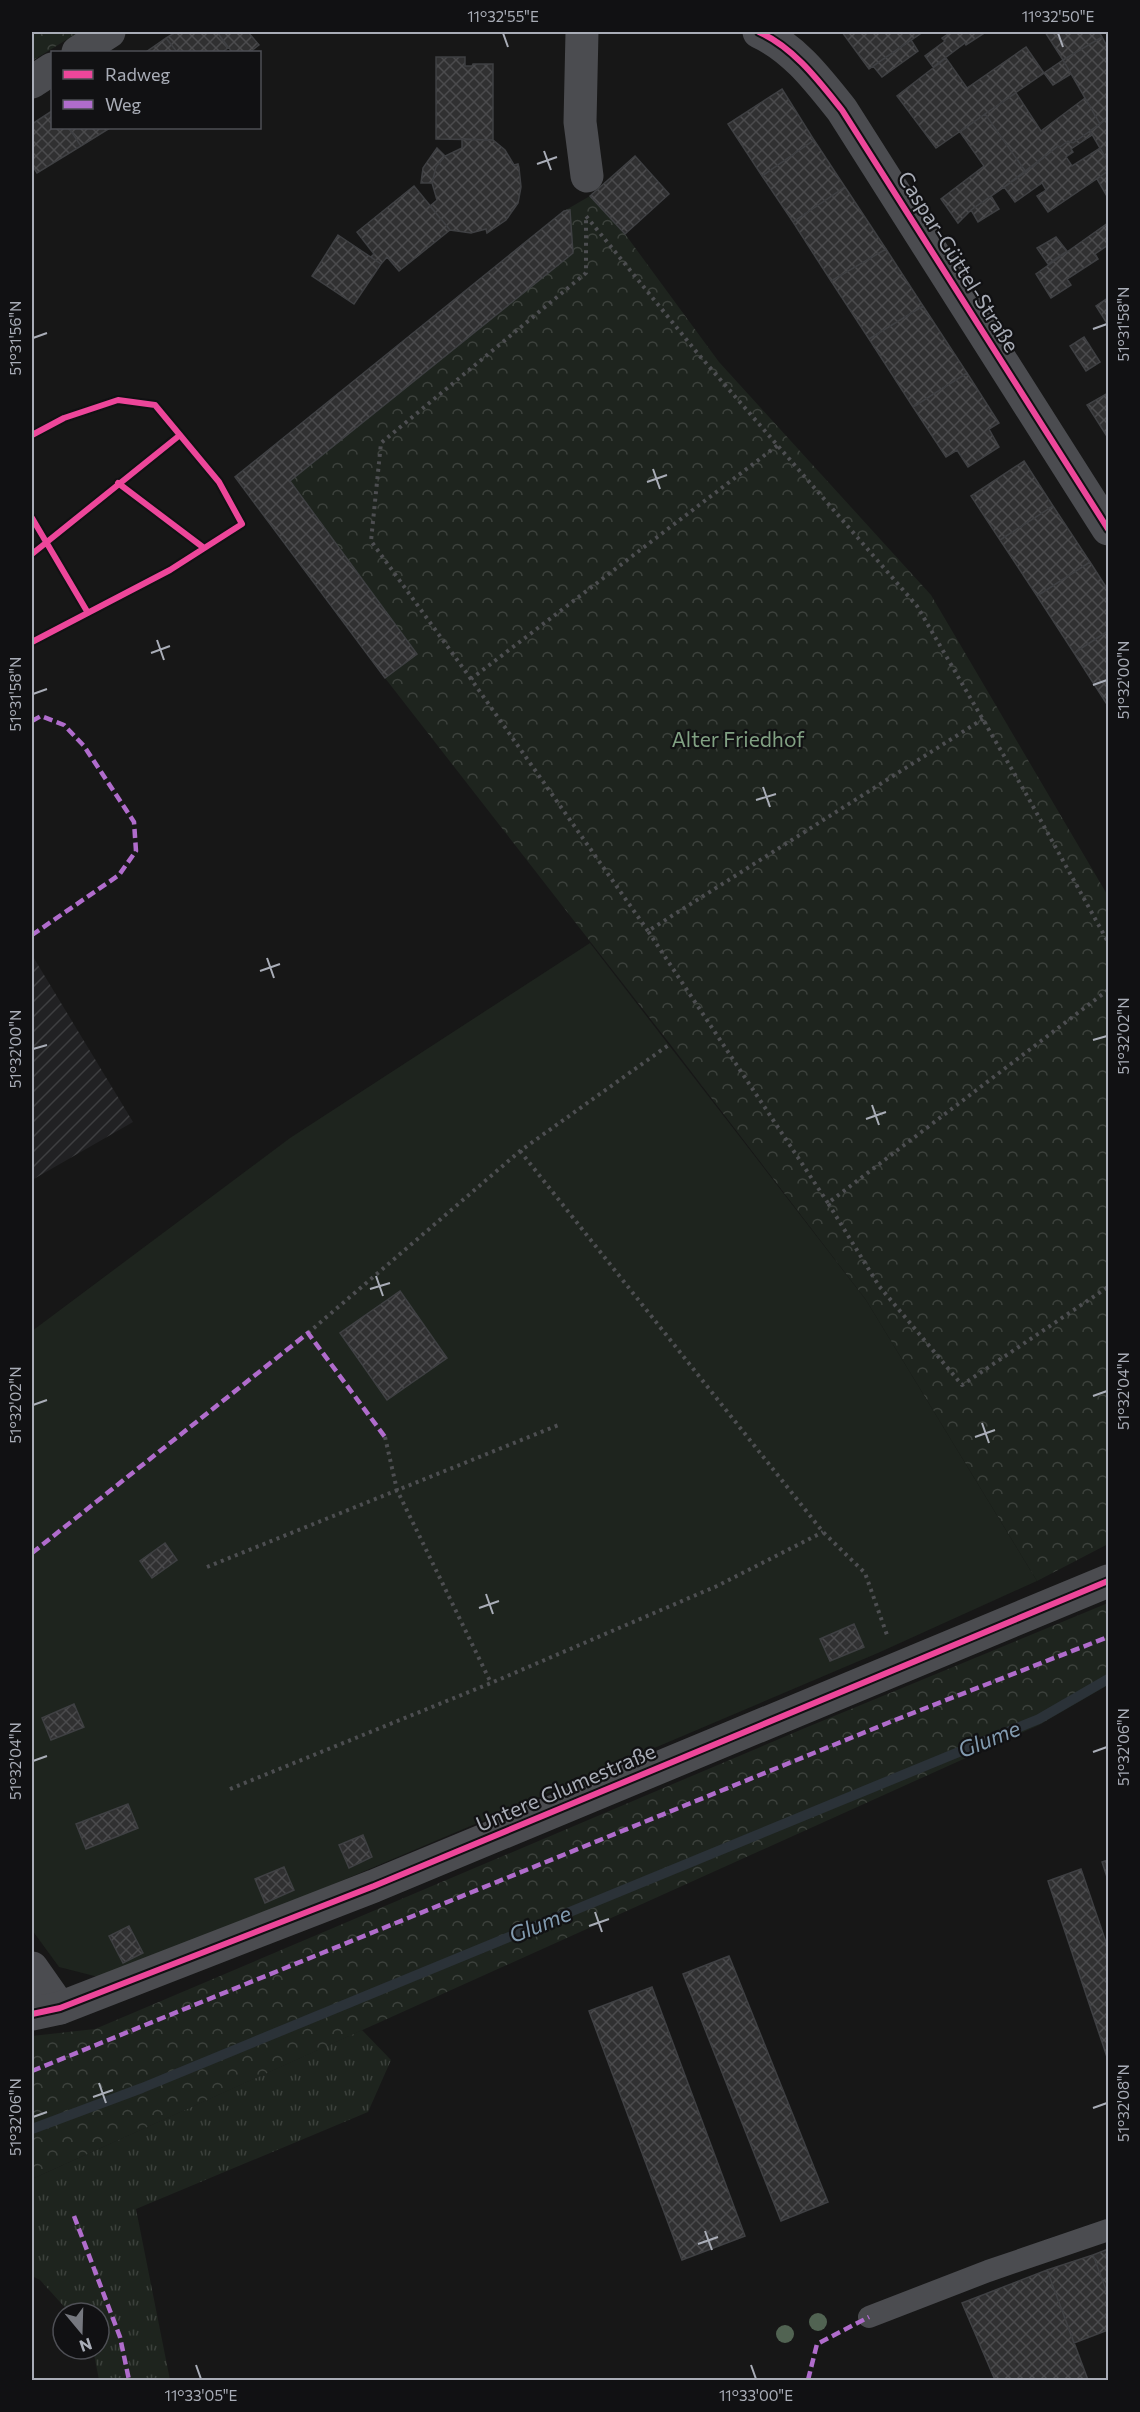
<svg xmlns="http://www.w3.org/2000/svg" width="1140" height="2412" font-family="Commissioner,sans-serif">
  <defs>
    <pattern id="industrial-furrows" width="10" height="10" patternUnits="userSpaceOnUse" patternTransform="scale(1.5)"><rect width="10" height="10" fill="#212123"/><path d="M-1 1l2-2M0 10L10 0M9 11l2-2" fill="none" stroke="#3e3f41"/></pattern>
    <pattern id="grass-tufts" width="24" height="20" patternUnits="userSpaceOnUse" patternTransform="scale(1.5)"><rect width="24" height="20" fill="#1e241e"/><path d="M3 7l-1-3M5 7V3M7 7l1-3M15 17l-1-3M17 17v-4M19 17l1-3" fill="none" stroke="#3c413c"/></pattern>
    <pattern id="park-crowns" width="20" height="18" patternUnits="userSpaceOnUse" patternTransform="scale(1.5)"><rect width="20" height="18" fill="#1e241e"/><path d="M2 6a3 3 0 1 1 6 0M12 15a3 3 0 1 1 6 0" fill="none" stroke="#3c413c"/></pattern>
    <pattern id="building-cross-hatch" width="8" height="8" patternUnits="userSpaceOnUse" patternTransform="scale(1.5)"><rect width="8" height="8" fill="#303031"/><path d="M0 0l8 8M0 8l8-8" fill="none" stroke="#4b4b4d"/></pattern>
  </defs>
  <rect width="100%" height="100%" fill="#171717"/>
  <!-- industrial -->
  <path fill="url(#industrial-furrows)" d="M 32,955 L 133,1122 L 32,1180 Z"/>
  <!-- grass -->
  <path fill="url(#grass-tufts)" d="M 362,2030 L 391,2060 L 368,2112 L 136,2209 L 170,2380 L 99,2380 L 93,2349 L 99,2349 L 99,2313 L 70,2313 L 40,2280 L 32,2276 L 32,2179 Z"/>
  <!-- park -->
  <path fill="url(#park-crowns)" d="M 32,32 L 79,32 L 32,61 Z
    M 590,196 L 625,234 L 719,362 L 931,595 L 1108,896 L 1108,1544 L 1037,1581 L 866,1300 L 670,1044 L 385,678 L 235,477 L 564,211 Z
    M 1108,1603 L 1108,1685 L 1039,1725 L 32,2179 L 32,2036 L 95,2029 L 805,1728 Z"/>
  <!-- garden -->
  <path fill="#1e241e" d="M 590,943 L 866,1300 L 1037,1581 L 878,1653 L 259,1916 L 98,1977 L 59,1967 L 32,1930 L 32,1331 L 290,1138 Z"/>
  <g fill="none" stroke-linecap="round" stroke-linejoin="round">
    <!-- stream -->
    <path stroke="#2b3238" stroke-width="10" d="M 32,2129 L 142,2088 L 1039,1719 L 1108,1679"/>
  </g>
  <!-- building -->
  <path fill="url(#building-cross-hatch)" stroke="#3f4043" stroke-width="1.5" d="M 176,32 L 217,32 L 228,48 L 222,52 L 177,52 L 166,38 Z
    M 217,32 L 248,32 L 259,45 L 250,52 L 232,52 Z
    M 842,32 L 923,32 L 869,69 Z
    M 951,32 L 986,32 L 966,45 L 965,43 L 933,67 L 925,56 L 945,41 L 942,38 Z
    M 1045,32 L 1099,32 L 1102,37 L 1063,60 Z
    M 1102,37 L 1108,48 L 1108,118 L 1100,124 L 1063,60 Z
    M 166,38 L 177,52 L 146,52 Z
    M 911,40 L 918,51 L 882,77 L 873,66 Z
    M 1026,47 L 1044,73 L 936,148 L 897,96 L 946,58 L 967,88 Z
    M 436,57 L 465,57 L 465,66 L 472,66 L 473,64 L 493,64 L 493,140 L 436,139 Z
    M 1063,60 L 1071,74 L 1053,85 L 1044,73 Z
    M 782,89 L 814,140 L 762,176 L 728,124 Z
    M 1016,93 L 1041,131 L 1085,98 L 1100,124 L 1073,143 L 1068,141 L 1060,147 L 1058,146 L 1026,172 L 985,114 Z
    M 52,111 L 52,128 L 69,128 L 81,146 L 37,173 L 32,165 L 32,124 Z
    M 985,114 L 1026,172 L 971,210 L 958,223 L 941,199 L 984,166 L 960,132 Z
    M 1108,118 L 1108,162 L 1090,131 Z
    M 69,128 L 110,128 L 81,146 Z
    M 1090,131 L 1092,135 L 1071,149 L 1073,152 L 1066,157 L 1072,166 L 1100,148 L 1108,162 L 1108,171 L 1048,212 L 1037,196 L 1046,190 L 1042,183 L 1015,202 L 1004,187 L 1058,146 L 1060,147 L 1068,141 L 1073,143 Z
    M 462,139 L 493,140 L 505,150 L 514,165 L 518,164 L 519,168 L 521,187 L 518,203 L 506,220 L 487,233 L 486,229 L 471,233 L 450,230 L 430,206 L 437,200 L 432,183 L 436,167 L 445,156 L 462,148 Z
    M 814,140 L 845,187 L 793,222 L 762,176 Z
    M 437,148 L 445,156 L 436,167 L 432,183 L 421,183 L 423,168 Z
    M 635,156 L 669,194 L 625,234 L 590,196 Z
    M 1108,171 L 1108,198 L 1097,179 Z
    M 414,186 L 450,230 L 399,271 L 387,257 L 381,264 L 371,257 L 374,254 L 357,232 Z
    M 845,187 L 886,249 L 831,281 L 793,222 Z
    M 991,196 L 999,209 L 978,222 L 971,210 Z
    M 570,210 L 573,253 L 290,481 L 417,654 L 385,678 L 235,477 L 564,211 Z
    M 1108,223 L 1108,245 L 1095,254 L 1098,259 L 1067,279 L 1071,285 L 1051,298 L 1036,274 Z
    M 338,235 L 381,264 L 354,304 L 312,276 Z
    M 1056,237 L 1067,251 L 1048,264 L 1037,248 Z
    M 886,249 L 923,306 L 869,339 L 831,281 Z
    M 1108,298 L 1108,325 L 1096,306 Z
    M 923,306 L 967,373 L 913,407 L 869,339 Z
    M 1084,337 L 1100,362 L 1086,371 L 1070,346 Z
    M 967,373 L 999,423 L 989,429 L 999,447 L 968,467 L 957,450 L 946,457 L 913,407 Z
    M 1108,393 L 1108,438 L 1087,405 Z
    M 1024,461 L 1053,506 L 1000,540 L 971,496 Z
    M 1053,506 L 1090,562 L 1037,596 L 1000,540 Z
    M 1090,562 L 1108,590 L 1108,631 L 1074,653 L 1037,596 Z
    M 1108,631 L 1108,706 L 1074,653 Z
    M 400,1291 L 447,1358 L 387,1400 L 340,1333 Z
    M 165,1543 L 177,1560 L 152,1578 L 140,1561 Z
    M 854,1624 L 864,1647 L 830,1661 L 820,1639 Z
    M 74,1704 L 84,1727 L 51,1740 L 42,1718 Z
    M 128,1804 L 138,1828 L 86,1849 L 76,1824 Z
    M 363,1835 L 372,1857 L 349,1868 L 339,1845 Z
    M 1108,1860 L 1108,1880 L 1102,1862 Z
    M 284,1867 L 294,1890 L 265,1903 L 255,1879 Z
    M 1081,1869 L 1108,1948 L 1108,2060 L 1048,1881 Z
    M 129,1926 L 143,1953 L 123,1963 L 109,1936 Z
    M 729,1956 L 828,2202 L 781,2221 L 683,1974 Z
    M 652,1987 L 745,2236 L 682,2260 L 589,2011 Z
    M 1108,2249 L 1108,2295 L 1093,2255 Z
    M 1093,2255 L 1108,2295 L 1108,2330 L 1074,2343 L 1047,2270 Z
    M 1047,2270 L 1088,2380 L 995,2380 L 962,2303 Z"/>
  <g fill="none" stroke-linecap="round" stroke-linejoin="round">
    <!-- path -->
    <path stroke="#4d4e51" stroke-width="4" stroke-dasharray="3 4.5" stroke-linecap="butt" d="M 471,679 L 371,541 L 381,443 L 586,273 L 586,216 L 699,355 L 917,606 L 1025,792 L 1108,942
      M 648,931 L 471,679 L 778,445
      M 1108,990 L 828,1203 L 879,1286 L 962,1385 L 1108,1287
      M 520,1151 L 823,1532 L 865,1573 L 887,1635
      M 828,1203 L 648,931 L 983,719
      M 308,1333 L 520,1151 L 670,1044
      M 385,1437 L 397,1490 L 491,1683
      M 207,1567 L 561,1424
      M 230,1789 L 491,1683 L 717,1586 L 823,1532"/>
    <!-- service -->
    <path stroke="#4b4c50" stroke-width="22" d="M 869,2317 L 988,2271 L 1108,2230"/>
    <!-- minor -->
    <path stroke="#4b4c50" stroke-width="33" d="M 582,32 L 580,122 L 587,176
      M 759,32 C 794,48 818,80 842,110 L 1108,529
      M 78,52 L 109,32
      M 32,82 L 52,69
      M 32,1968 L 60,2008"/>
    <!-- tertiary -->
    <path stroke="#4b4c50" stroke-width="33" d="M 32,2014 L 60,2008 L 374,1886 L 1108,1581"/>
    <!-- quiet -->
    <path stroke="#b06ccc" stroke-width="4.5" stroke-dasharray="9 4.5" stroke-linecap="butt" d="M 32,721 L 41,716 L 64,725 L 84,746 L 134,822 L 136,851 L 119,875 L 32,935
      M 32,1553 L 308,1333 L 385,1437
      M 32,2071 L 895,1720 L 1108,1637
      M 74,2216 L 120,2337 L 129,2380
      M 808,2380 L 817,2344 L 869,2317"/>
    <!-- cycleway casing -->
    <g stroke="#111113" stroke-width="10">
      <path id="cycleway" d="M 759,32 C 794,48 818,80 842,110 L 1108,529
        M 32,435 L 64,418 L 118,400 L 155,405 L 219,482 L 242,524 L 170,570 L 32,642
        M 118,483 L 204,548
        M 32,518 L 88,613
        M 32,554 L 180,435
        M 32,2014 L 60,2008 L 374,1886 L 1108,1581"/>
    </g>
    <!-- cycleway -->
    <use href="#cycleway" stroke="#ed469a" stroke-width="6"/>
  </g>
  <!-- trees -->
  <g fill="#516352">
    <circle cx="818" cy="2322" r="9"/>
    <circle cx="785" cy="2334" r="9"/>
  </g>
  <!-- ticks -->
  <path fill="none" stroke="#a9adb7" stroke-width="2" d="M 503,33 L 508,47M 1058,33 L 1063,47M 544,151 L 551,170M 537,164 L 557,157M 1093,329 L 1107,324M 33,338 L 47,333M 653,469 L 660,489M 647,482 L 667,475M 157,640 L 164,660M 151,653 L 170,646M 1093,685 L 1107,680M 33,694 L 47,689M 763,787 L 770,807M 756,800 L 776,794M 267,958 L 274,978M 260,971 L 280,964M 1093,1040 L 1107,1036M 33,1049 L 47,1045M 872,1105 L 879,1125M 866,1119 L 886,1112M 376,1276 L 383,1296M 370,1289 L 390,1283M 1093,1396 L 1107,1391M 33,1405 L 47,1400M 982,1423 L 989,1443M 975,1437 L 995,1430M 486,1594 L 493,1614M 479,1608 L 499,1601M 1093,1752 L 1107,1747M 33,1761 L 47,1756M 595,1912 L 602,1932M 589,1926 L 609,1919M 99,2083 L 106,2103M 93,2097 L 113,2090M 1093,2108 L 1107,2103M 33,2117 L 47,2112M 705,2231 L 712,2250M 698,2244 L 718,2237M 196,2365 L 201,2379M 751,2365 L 756,2379"/>
  <g text-anchor="middle" stroke-width="4.5" stroke-linejoin="round" paint-order="stroke">
    <!-- street labels -->
    <g font-size="21" fill="#a9adb7" stroke="#111113">
      <text transform="translate(958 262) rotate(58)" y="7">Caspar-Güttel-Straße</text>
      <text transform="translate(566 1788) rotate(-23)" y="7">Untere Glumestraße</text>
    </g>
    <!-- park labels -->
    <g font-size="21" fill="#81a183" stroke="#111113">
      <text x="738" y="747">Alter Friedhof</text>
    </g>
    <!-- water labels -->
    <g font-size="22" font-style="italic" fill="#829bb0" stroke="#111113">
      <text transform="translate(989 1739) rotate(-22)" y="8">Glume</text>
      <text transform="translate(540 1924) rotate(-22)" y="8">Glume</text>
    </g>
  </g>
  <!-- border -->
  <rect width="1140" height="2412" fill="none" stroke="#111113" stroke-width="66"/>
  <!-- legend -->
  <rect x="51" y="51" width="210" height="78" fill="#111113" stroke="#4e4f55" stroke-width="1.5"/>
  <rect x="63" y="70" width="30" height="9" fill="#ed469a" stroke="#4e4f55" stroke-width="1.5"/>
  <text x="105" y="81" font-size="18" fill="#a9adb7">Radweg</text>
  <rect x="63" y="100" width="30" height="9" fill="#b06ccc" stroke="#4e4f55" stroke-width="1.5"/>
  <text x="105" y="111" font-size="18" fill="#a9adb7">Weg</text>
  <!-- north arrow -->
  <g transform="translate(81 2331) rotate(161)"><circle r="28" fill="#111113" stroke="#4e4f55" stroke-width="1.5"/>
  <path d="M0-4.5L10 22L0 15L-10 22Z" fill="#76787f"/>
  <text y="-9" font-size="16" font-weight="bold" text-anchor="middle" fill="#a9adb7">N</text>
  </g>
  <rect x="33" y="33" width="1074" height="2346" fill="none" stroke="#a9adb7" stroke-width="2"/>
  <g font-size="15" text-anchor="middle" fill="#a9adb7">
    <text x="503" y="22">11°32'55"E</text>
    <text x="1058" y="22">11°32'50"E</text>
    <text transform="translate(1124 324) rotate(-90)" y="5">51°31'58"N</text>
    <text transform="translate(16 338) rotate(-90)" y="5">51°31'56"N</text>
    <text transform="translate(1124 680) rotate(-90)" y="5">51°32'00"N</text>
    <text transform="translate(16 694) rotate(-90)" y="5">51°31'58"N</text>
    <text transform="translate(1124 1036) rotate(-90)" y="5">51°32'02"N</text>
    <text transform="translate(16 1049) rotate(-90)" y="5">51°32'00"N</text>
    <text transform="translate(1124 1391) rotate(-90)" y="5">51°32'04"N</text>
    <text transform="translate(16 1405) rotate(-90)" y="5">51°32'02"N</text>
    <text transform="translate(1124 1747) rotate(-90)" y="5">51°32'06"N</text>
    <text transform="translate(16 1761) rotate(-90)" y="5">51°32'04"N</text>
    <text transform="translate(1124 2103) rotate(-90)" y="5">51°32'08"N</text>
    <text transform="translate(16 2117) rotate(-90)" y="5">51°32'06"N</text>
    <text x="201" y="2401">11°33'05"E</text>
    <text x="756" y="2401">11°33'00"E</text>
  </g>
</svg>
